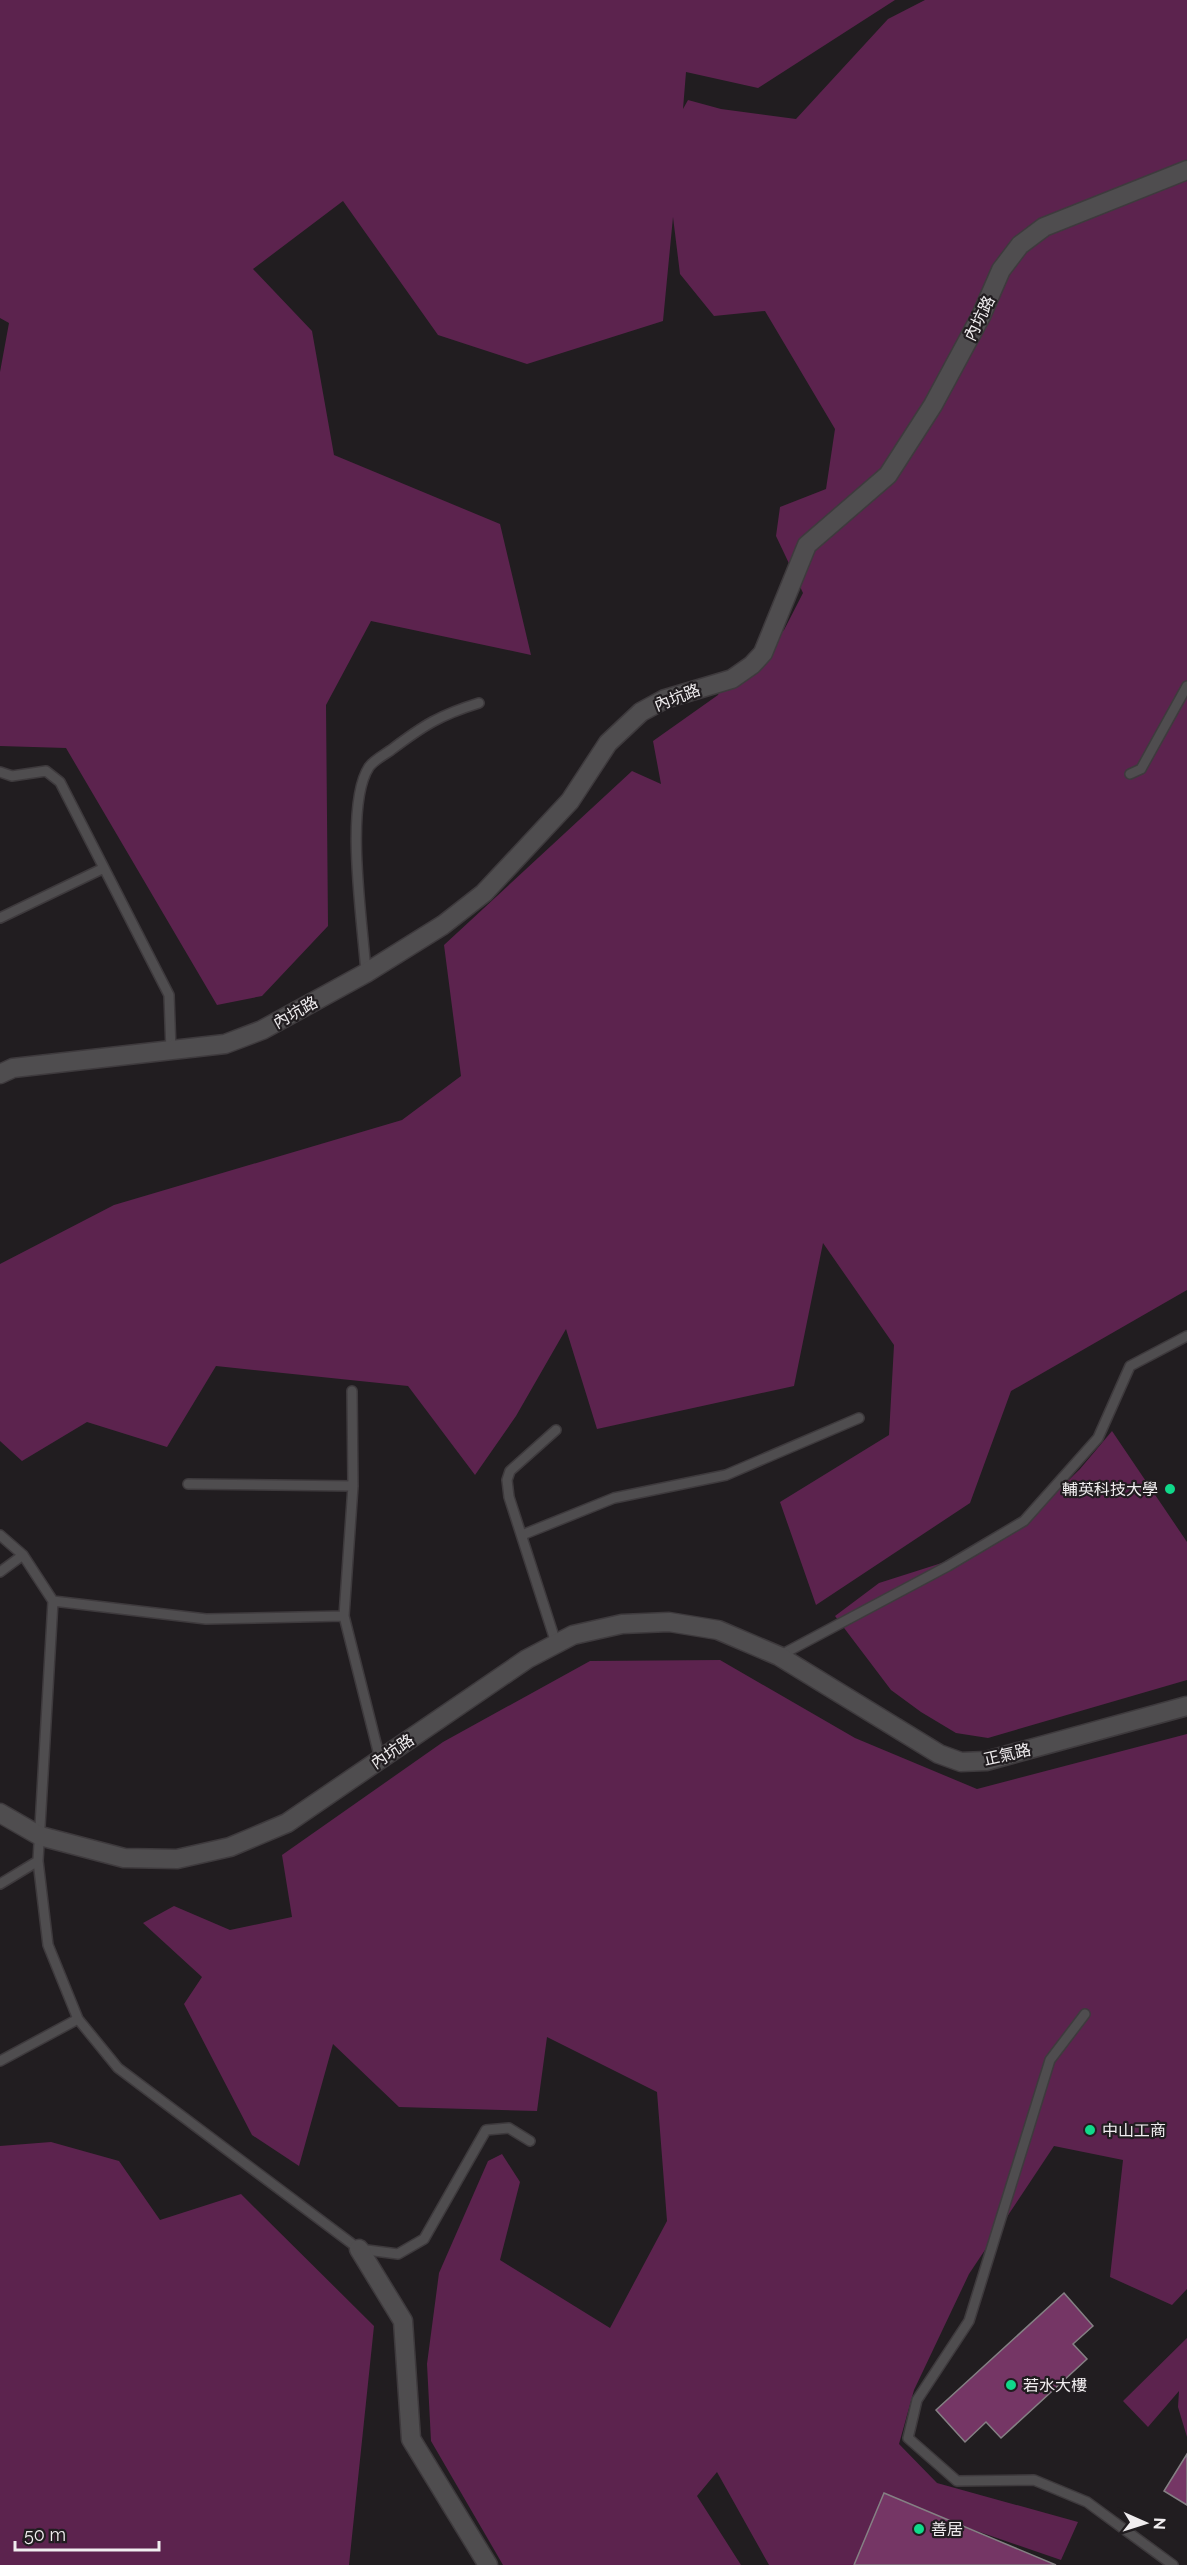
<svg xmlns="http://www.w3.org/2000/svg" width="1187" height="2565" font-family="Raleway,'Noto Sans TC',sans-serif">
  <rect width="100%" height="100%" fill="#211d20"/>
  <!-- green -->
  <path fill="#5c234e" d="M 0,0 L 895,0 L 758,88 L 686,72 L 683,109 L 688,100 L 721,109 L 796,119 L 888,19 L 925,0 L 1187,0 L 1187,1290 L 1011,1391 L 970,1503 L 816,1605 L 780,1502 L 889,1435 L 894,1345 L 823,1243 L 794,1386 L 597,1429 L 566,1329 L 516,1416 L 475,1475 L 408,1386 L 216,1366 L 167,1447 L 87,1422 L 22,1461 L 0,1441 L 0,1264 L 114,1205 L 402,1120 L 461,1076 L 444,945 L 632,771 L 661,784 L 653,741 L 718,695 L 727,672 L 784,630 L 803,593 L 776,536 L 780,507 L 826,489 L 835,429 L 765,311 L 714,316 L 680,274 L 673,217 L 663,321 L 527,364 L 438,335 L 343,201 L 253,269 L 312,331 L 334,455 L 500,524 L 531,655 L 371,621 L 326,705 L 328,926 L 262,996 L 217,1005 L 66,748 L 0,746 L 0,372 L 9,323 L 0,318 Z
    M 1112,1431 L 1187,1542 L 1187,1680 L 988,1738 L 956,1733 L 921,1712 L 891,1690 L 835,1616 L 879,1583 L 948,1561 L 1032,1516 L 1080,1469 Z
    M 720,1660 L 855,1738 L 977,1789 L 1187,1734 L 1187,2289 L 1172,2305 L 1110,2277 L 1123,2160 L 1054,2146 L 969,2274 L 914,2390 L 899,2444 L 937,2483 L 1078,2522 L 1061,2560 L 901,2505 L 883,2565 L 769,2565 L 717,2472 L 697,2496 L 741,2565 L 503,2565 L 431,2441 L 427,2364 L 439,2273 L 488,2161 L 502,2154 L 520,2182 L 500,2260 L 610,2328 L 667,2221 L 657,2092 L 547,2037 L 537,2111 L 399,2107 L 333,2044 L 299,2166 L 252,2135 L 184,2004 L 202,1977 L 143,1923 L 174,1906 L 230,1930 L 292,1917 L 282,1855 L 443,1742 L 590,1661 Z
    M 51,2142 L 119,2161 L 160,2220 L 241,2194 L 374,2326 L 349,2565 L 0,2565 L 0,2146 Z
    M 1187,2338 L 1187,2437 L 1178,2407 L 1179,2391 L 1148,2427 L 1123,2401 Z"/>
  <!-- building -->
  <path fill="#753665" stroke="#858084" stroke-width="1.5" d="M 1064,2293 L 1093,2326 L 1073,2344 L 1087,2359 L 1001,2438 L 986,2422 L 965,2442 L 936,2410 Z
    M 1187,2454 L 1187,2505 L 1164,2491 Z
    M 884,2493 L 1056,2565 L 854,2565 Z"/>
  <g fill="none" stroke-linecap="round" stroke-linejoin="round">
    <!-- lane casing -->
    <g stroke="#3e3a3d" stroke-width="12">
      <path id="lane" d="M 0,772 L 12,776 L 46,771 L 60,782 L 169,995 L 171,1051
        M 1130,774 L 1141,769 L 1187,686
        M 0,918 L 104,868
        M 366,973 C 363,925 344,805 369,767 C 374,760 384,755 391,750 C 424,725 440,715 479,703
        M 352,1391 L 353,1486 L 344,1616 L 380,1759
        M 556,1430 L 510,1471 L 507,1480 L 509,1497 L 556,1643
        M 188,1484 L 353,1486
        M 0,1535 L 23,1555 L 53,1601 L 206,1619 L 344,1616
        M 522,1535 L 614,1498 L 726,1475 L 859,1418
        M 0,1572 L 23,1555
        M 53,1601 L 38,1861 L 48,1945 L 78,2019 L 118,2068 L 359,2249 L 398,2254 L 424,2239 L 486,2130 L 509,2128 L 530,2141
        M 779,1656 L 948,1566 L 1024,1521 L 1098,1438 L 1130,1366 L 1187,1336
        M 0,1884 L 38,1861
        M 1085,2014 L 1050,2060 L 969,2321 L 917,2400 L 908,2438 L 957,2481 L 1034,2480 L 1087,2502 L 1173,2565
        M 0,2061 L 78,2019"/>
    </g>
    <!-- street casing -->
    <g stroke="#3e3a3d" stroke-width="21">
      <path id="street" d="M 0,1074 L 13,1068 L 225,1044 L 262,1030 L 366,973 L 443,925 L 484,893 L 570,801 L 608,743 L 641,712 L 665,699 L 732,679 L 752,665 L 763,653 L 807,545 L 888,475 L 933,405 L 981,316 L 1001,270 L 1020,245 L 1044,227 L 1187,170
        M 0,1813 L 40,1836 L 124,1858 L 177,1859 L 230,1847 L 287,1823 L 527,1659 L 573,1635 L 622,1624 L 669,1622 L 718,1630 L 779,1656 L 939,1754 L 961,1762 L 986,1761 L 1187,1706
        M 359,2249 L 403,2321 L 411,2439 L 488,2565"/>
    </g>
    <!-- lane -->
    <use href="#lane" stroke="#4f4d4f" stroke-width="9"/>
    <!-- street -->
    <use href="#street" stroke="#4f4d4f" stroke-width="18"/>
  </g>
  <!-- markers -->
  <g fill="#10d98a" stroke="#211d20" stroke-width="2">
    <circle cx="1170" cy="1489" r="6"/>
    <circle cx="1090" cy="2130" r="6"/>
    <circle cx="1011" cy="2385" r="6"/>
    <circle cx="919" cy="2529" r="6"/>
  </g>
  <g text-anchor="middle" stroke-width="4.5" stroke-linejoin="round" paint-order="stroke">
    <!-- street labels -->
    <g font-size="16" fill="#f0edef" stroke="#211d20">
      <text transform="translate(979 318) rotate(-64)" y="6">內坑路</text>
      <text transform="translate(677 697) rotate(-21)" y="6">內坑路</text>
      <text transform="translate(295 1012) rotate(-29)" y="6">內坑路</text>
      <text transform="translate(392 1751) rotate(-34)" y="6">內坑路</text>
      <text transform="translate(1007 1754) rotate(-13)" y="6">正氣路</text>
    </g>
    <!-- poi labels -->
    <g font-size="16" fill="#f0edef" stroke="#211d20" text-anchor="start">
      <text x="1158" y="1495" text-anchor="end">輔英科技大學</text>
      <text x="1102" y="2136">中山工商</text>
      <text x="1023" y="2391">若水大樓</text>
      <text x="931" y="2535">善居</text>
    </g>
  </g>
  <!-- north arrow -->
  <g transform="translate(1145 2523) rotate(93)" stroke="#211d20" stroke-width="4.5" paint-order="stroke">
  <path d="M0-4.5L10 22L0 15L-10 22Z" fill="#f0edef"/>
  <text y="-9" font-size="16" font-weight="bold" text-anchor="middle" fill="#f0edef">N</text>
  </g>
  <!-- scale -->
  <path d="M15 2541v9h144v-9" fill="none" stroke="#f0edef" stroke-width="3"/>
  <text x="24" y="2541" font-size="18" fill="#f0edef" stroke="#211d20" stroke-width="4.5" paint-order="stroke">50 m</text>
</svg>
